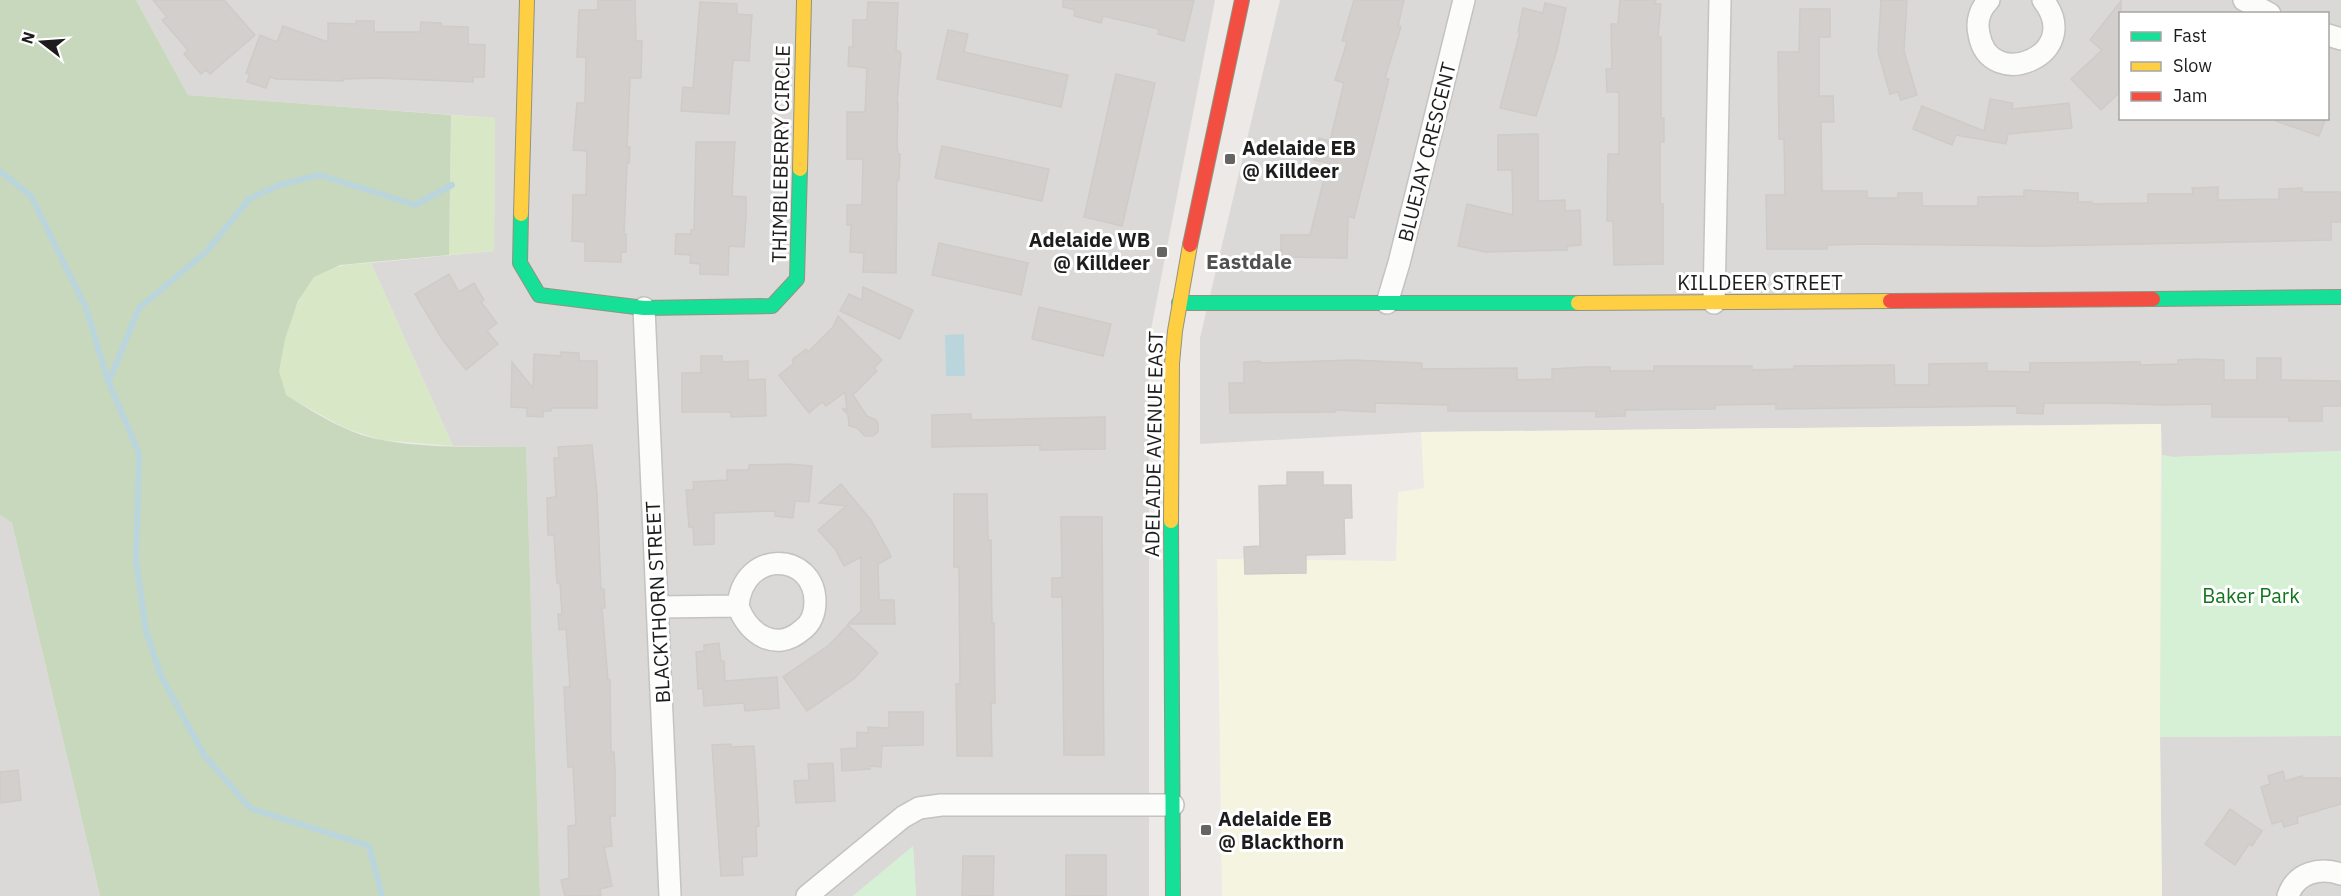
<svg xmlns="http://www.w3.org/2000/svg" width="2341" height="896" font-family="'IBM Plex Sans',sans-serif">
  <rect width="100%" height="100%" fill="#ece9e6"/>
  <!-- residential -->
  <path fill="#dbd9d7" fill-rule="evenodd" d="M 136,0 L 1215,0 L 1149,340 L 1149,896 L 916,896 L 913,847 L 853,896 L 540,896 L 526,447 L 453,446 L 371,263 L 494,251 L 495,118 L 188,95 Z
    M 1280,0 L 2341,0 L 2341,451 L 2173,457 L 2162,455 L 2161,424 L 1421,432 L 1200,444 L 1200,338 ZM 2120,14 L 2328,14 L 2328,118 L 2120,118 Z
    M 0,515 L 12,523 L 100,896 L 0,896 Z
    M 2341,736 L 2341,896 L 2162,896 L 2160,737 Z"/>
  <!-- education -->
  <path fill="#f5f4e1" d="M 2161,424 L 2160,737 L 2162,896 L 1222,896 L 1217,559 L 1396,561 L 1398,492 L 1424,488 L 1421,432 Z"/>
  <!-- grass -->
  <path fill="#d8e7c6" d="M 451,115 L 495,118 L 494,251 L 449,255 Z
    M 371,263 L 453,446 L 381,440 L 345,428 L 285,395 C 283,388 280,380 279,373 C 277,354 299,290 314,277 C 328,265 354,264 371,263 Z"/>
  <!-- forest -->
  <path fill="#c7d8bd" d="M 0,0 L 136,0 L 188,95 L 451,115 L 449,255 L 340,265 L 314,277 L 298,301 L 285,339 L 279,371 L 286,395 C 315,413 347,434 382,440 C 429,449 479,446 526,447 L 540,896 L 100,896 L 12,523 L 0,515 Z"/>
  <!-- park -->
  <path fill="#d5f0d5" d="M 2341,451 L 2341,736 L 2160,737 L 2162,455 L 2173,457 Z
    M 913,846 L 916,896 L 853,896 Z"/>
  <!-- parking -->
  <path fill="#dcdad9" d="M 1063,219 L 1140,235 L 1133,269 L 1056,252 Z"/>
  <!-- water -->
  <path fill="#bbd5dd" d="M 964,334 L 965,376 L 946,376 L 945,335 Z"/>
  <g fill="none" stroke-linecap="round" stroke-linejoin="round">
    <!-- stream -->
    <path stroke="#bbd5dd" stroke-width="6" d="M 0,171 L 31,196 L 86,308 L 108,381 L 139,453 L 136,561 L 146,631 L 161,676 L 204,755 L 250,808 L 369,846 L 382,896
      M 109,381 L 139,308 L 207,251 L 249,199 L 279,185 L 320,175 L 415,205 L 452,185"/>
  </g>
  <!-- building -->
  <path fill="#d2cfcd" stroke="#cfcbc7" stroke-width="1.5" d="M 153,0 L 224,0 L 255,35 L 210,74 L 206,70 L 201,74 L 184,54 L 188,50 L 162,20 L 167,17 Z
    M 598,0 L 635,0 L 636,41 L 642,41 L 641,78 L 630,78 L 627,147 L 630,147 L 629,163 L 627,163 L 624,234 L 626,234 L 626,252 L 621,252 L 621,262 L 585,261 L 585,242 L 572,241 L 573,195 L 586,195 L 587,151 L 573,150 L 577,103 L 585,103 L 586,57 L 577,57 L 579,10 L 598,10 Z
    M 1063,0 L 1194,0 L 1184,41 L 1158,34 L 1159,29 L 1103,16 L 1101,23 L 1074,16 L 1075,10 L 1063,7 Z
    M 1354,0 L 1404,0 L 1398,26 L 1401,27 L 1385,78 L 1389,79 L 1354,218 L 1348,216 L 1347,258 L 1281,257 L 1281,235 L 1310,235 L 1328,163 L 1314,160 L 1319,138 L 1330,141 L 1344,83 L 1335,80 L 1347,42 L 1342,41 Z
    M 1620,0 L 1656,0 L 1655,4 L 1661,4 L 1658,37 L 1661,37 L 1661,118 L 1664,118 L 1664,142 L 1660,142 L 1660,204 L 1663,204 L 1663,264 L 1614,265 L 1613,221 L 1607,221 L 1608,154 L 1619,154 L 1619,92 L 1607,92 L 1606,69 L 1612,69 L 1611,24 L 1618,24 Z
    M 1881,0 L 1907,0 L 1904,51 L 1917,95 L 1901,100 L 1898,92 L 1890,94 L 1878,52 Z
    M 2121,1 L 2121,91 L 2101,110 L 2071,79 L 2102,50 L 2090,40 Z
    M 700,2 L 737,4 L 737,14 L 752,15 L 749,61 L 733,60 L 729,114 L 681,111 L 683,87 L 693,88 Z
    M 868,2 L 898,3 L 896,51 L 899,51 L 901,54 L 897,103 L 898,103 L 897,145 L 898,154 L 900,154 L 899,180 L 897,180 L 896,273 L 863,272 L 864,253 L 850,252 L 851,225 L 847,225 L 847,205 L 862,205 L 863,159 L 847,159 L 847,112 L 865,112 L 867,68 L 848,66 L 849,47 L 853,47 L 853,20 L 867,20 Z
    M 1545,3 L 1566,8 L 1557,50 L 1536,116 L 1500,108 L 1520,32 L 1518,32 L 1523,8 L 1543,13 Z
    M 1800,9 L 1830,9 L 1830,37 L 1819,37 L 1819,96 L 1833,96 L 1834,122 L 1821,122 L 1822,191 L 1867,191 L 1867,198 L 1898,198 L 1898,193 L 1922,193 L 1922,206 L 1978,206 L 1978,197 L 2024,196 L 2024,190 L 2078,193 L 2078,202 L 2092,202 L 2092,204 L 2148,203 L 2148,194 L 2193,194 L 2192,188 L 2218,187 L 2218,200 L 2279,199 L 2279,189 L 2302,188 L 2302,192 L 2341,192 L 2341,222 L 2331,222 L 2331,240 L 2040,246 L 1864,244 L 1827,245 L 1827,249 L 1767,249 L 1766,195 L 1785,195 L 1784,139 L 1779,139 L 1778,52 L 1799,52 Z
    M 356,21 L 374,21 L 374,32 L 420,32 L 421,22 L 441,23 L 441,26 L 468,27 L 468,44 L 485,45 L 484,77 L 473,77 L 473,82 L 379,78 L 343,79 L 343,81 L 276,79 L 270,77 L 266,88 L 247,82 L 250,74 L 246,73 L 260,35 L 277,42 L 283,26 L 328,42 L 328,23 L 356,24 Z
    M 948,30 L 968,34 L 964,52 L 1068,75 L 1061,107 L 937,79 Z
    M 1116,74 L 1155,83 L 1122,226 L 1084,217 Z
    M 1990,99 L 2013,103 L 2012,109 L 2069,103 L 2072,128 L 2008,134 L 2006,144 L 1956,135 L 1952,145 L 1913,129 L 1922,106 L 1984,131 Z
    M 2276,118 L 2326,118 L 2319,136 L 2276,121 Z
    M 1538,134 L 1538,201 L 1565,200 L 1565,211 L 1580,210 L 1581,245 L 1567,246 L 1567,250 L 1485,252 L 1458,246 L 1467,204 L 1513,215 L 1512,170 L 1498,170 L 1498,135 Z
    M 696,142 L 735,142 L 732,196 L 746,197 L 746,217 L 744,247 L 729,246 L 728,275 L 700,274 L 700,264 L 690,263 L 691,255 L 675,254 L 676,234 L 691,234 L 691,230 L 694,230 Z
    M 942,146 L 1049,169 L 1042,201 L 935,178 Z
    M 939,243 L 1028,263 L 1021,295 L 932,275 Z
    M 449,274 L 459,292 L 474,283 L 484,300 L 481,302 L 497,323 L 487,331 L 498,344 L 466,370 L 442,339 L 415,294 Z
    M 863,287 L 913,310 L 900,339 L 840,311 L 849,294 L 862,300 Z
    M 1039,307 L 1111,324 L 1103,356 L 1032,339 Z
    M 838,316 L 882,360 L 874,368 L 877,371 L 853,395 L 867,416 L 876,420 L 878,424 L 878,432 L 873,436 L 865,436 L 857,428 L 849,426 L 848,415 L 842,408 L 847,410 L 845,392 L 826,406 L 822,402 L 809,413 L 779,375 L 794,363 L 792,360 L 806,349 L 808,352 L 833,327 Z
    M 561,352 L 579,353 L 579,361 L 597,361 L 597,408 L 551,408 L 551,411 L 543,411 L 543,417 L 527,416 L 527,408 L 511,407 L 512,362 L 533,388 L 534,354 L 561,356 Z
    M 701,356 L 722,356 L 722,362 L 748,361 L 748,380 L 765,379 L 766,416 L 731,417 L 731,412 L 682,412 L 682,373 L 701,373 Z
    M 2257,358 L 2281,358 L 2281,380 L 2341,381 L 2341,406 L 2322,406 L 2322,421 L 2289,421 L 2289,417 L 2212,417 L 2212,404 L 2162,405 L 2107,403 L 2044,403 L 2043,414 L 2017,413 L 2017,407 L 2014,406 L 1776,409 L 1776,404 L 1715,405 L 1715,409 L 1625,410 L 1625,416 L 1596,417 L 1596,411 L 1448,411 L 1448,405 L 1375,403 L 1375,412 L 1335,410 L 1335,412 L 1230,413 L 1229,383 L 1244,383 L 1244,362 L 1260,361 L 1260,363 L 1352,360 L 1422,363 L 1422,369 L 1517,368 L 1517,380 L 1552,379 L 1552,369 L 1585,367 L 1610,367 L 1610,371 L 1654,371 L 1654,366 L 1752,366 L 1752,370 L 1794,369 L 1794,366 L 1894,365 L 1895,385 L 1929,385 L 1929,364 L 1987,363 L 1987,371 L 2030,372 L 2030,363 L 2140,362 L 2140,365 L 2178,364 L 2178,360 L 2195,359 L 2224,360 L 2224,380 L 2257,380 Z
    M 971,414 L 971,420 L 1105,417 L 1105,449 L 1040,450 L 1040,445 L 932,447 L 932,415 Z
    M 592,445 L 597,493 L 601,589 L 604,589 L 605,608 L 602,608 L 608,680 L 610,680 L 611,752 L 614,752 L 615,769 L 615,816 L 610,816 L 612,846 L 604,847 L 612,886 L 600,889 L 601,896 L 565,896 L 561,880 L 569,878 L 568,826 L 576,825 L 573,767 L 568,767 L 564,687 L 570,687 L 566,629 L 559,630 L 558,614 L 562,614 L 560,583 L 557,583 L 554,535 L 548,535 L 547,498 L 556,497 L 554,458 L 559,458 L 558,447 Z
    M 788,464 L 812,466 L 809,502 L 795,501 L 793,518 L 775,516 L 775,511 L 714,513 L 714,544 L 694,545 L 693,527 L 689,527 L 686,490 L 694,490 L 693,482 L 727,480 L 727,470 L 749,470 L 749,465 Z
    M 1287,472 L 1323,472 L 1323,485 L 1351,485 L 1352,518 L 1344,518 L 1345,554 L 1306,555 L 1306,573 L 1245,574 L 1244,547 L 1260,546 L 1259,486 L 1287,485 Z
    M 841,484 L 871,520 L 889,552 L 891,557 L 878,564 L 879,600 L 894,600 L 895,624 L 848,624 L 861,611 L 861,557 L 844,566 L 835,549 L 818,530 L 846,506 L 819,503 Z
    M 954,494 L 987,494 L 988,540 L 991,540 L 992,623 L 994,623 L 995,703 L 991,703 L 992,756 L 957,756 L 956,684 L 960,684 L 959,567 L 954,567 Z
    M 1061,517 L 1102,517 L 1104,755 L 1064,755 L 1062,597 L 1052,597 L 1052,578 L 1062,578 Z
    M 848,625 L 878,653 L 855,678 L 807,711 L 783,677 L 829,645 Z
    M 719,643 L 721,661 L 724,661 L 725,681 L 777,677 L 779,708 L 745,711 L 744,703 L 704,706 L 703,688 L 698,689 L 696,652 L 704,651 L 704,645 Z
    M 889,712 L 923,712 L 923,745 L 882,746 L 881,767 L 870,766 L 870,769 L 842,771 L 841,749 L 857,748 L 857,732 L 868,733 L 868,727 L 889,728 Z
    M 731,744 L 731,747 L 754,746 L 759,826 L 756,827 L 757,856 L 742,857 L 743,875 L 721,876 L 712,745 Z
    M 833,763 L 835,801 L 796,803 L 794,781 L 809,780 L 808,764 Z
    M 18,770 L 21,800 L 0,803 L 0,772 Z
    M 2283,771 L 2285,781 L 2302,776 L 2303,778 L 2341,778 L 2341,804 L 2297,817 L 2298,823 L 2284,827 L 2282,821 L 2272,824 L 2261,787 L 2270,784 L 2268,776 Z
    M 2230,809 L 2262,831 L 2252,846 L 2249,844 L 2235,865 L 2205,844 Z
    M 1066,855 L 1106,855 L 1106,896 L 1066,896 Z
    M 963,856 L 994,856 L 993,896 L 962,896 Z"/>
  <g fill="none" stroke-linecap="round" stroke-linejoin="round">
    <!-- street casing -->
    <g stroke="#c4c3c2" stroke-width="24">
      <path id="street" d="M 1989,0 C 1980,9 1976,21 1979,34 C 1989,94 2086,55 2043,0
        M 2244,0 L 2270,14
        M 2328,35 L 2341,39
        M 1387,303 L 1399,263 L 1464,0
        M 1714,303 L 1720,0
        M 644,308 L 670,896
        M 658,607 L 738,606 C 748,634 776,653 802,630 C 811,624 815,613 815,602 C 815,552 743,548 738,606
        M 807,896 L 903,817 L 919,808 L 941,805 L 1173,805
        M 2288,896 C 2296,872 2320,867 2341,874"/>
    </g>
    <!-- fast casing -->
    <g stroke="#92937f" stroke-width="16">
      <path id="fast" d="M 521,214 L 520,263 L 539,295 L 644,308 L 772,306 L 797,279 L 800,169
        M 2153,299 L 2341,297
        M 1179,303 L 1578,303
        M 1171,521 L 1173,896"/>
    </g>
    <!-- slow casing -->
    <g stroke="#92937f" stroke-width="16">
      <path id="slow" d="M 800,169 L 804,0
        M 521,214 L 527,0
        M 1578,303 L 1890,301
        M 1171,521 L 1172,363 L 1175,331 L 1190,245"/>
    </g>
    <!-- jam casing -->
    <g stroke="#92937f" stroke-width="16">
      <path id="jam" d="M 1190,245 L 1242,0
        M 1890,301 L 2153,299"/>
    </g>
    <!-- street -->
    <use href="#street" stroke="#fcfcfb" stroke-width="21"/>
    <!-- fast -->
    <use href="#fast" stroke="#16e098" stroke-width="14"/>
    <!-- slow -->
    <use href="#slow" stroke="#ffcf43" stroke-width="14"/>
    <!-- jam -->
    <use href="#jam" stroke="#f24e42" stroke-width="14"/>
  </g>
  <!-- markers -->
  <g fill="#656463" stroke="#fff" stroke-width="2">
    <rect x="1224" y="153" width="12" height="12" rx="3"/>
    <rect x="1156" y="246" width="12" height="12" rx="3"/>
    <rect x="1200" y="824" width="12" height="12" rx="3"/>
  </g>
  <g text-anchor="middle" stroke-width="6" stroke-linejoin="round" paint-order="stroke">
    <!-- poi labels -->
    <g font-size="20" font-weight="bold" fill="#1d1d1d" stroke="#fff" text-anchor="start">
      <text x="1242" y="155">Adelaide EB<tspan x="1242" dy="23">@ Killdeer</tspan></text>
      <text x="1150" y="247" text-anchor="end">Adelaide WB<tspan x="1150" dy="23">@ Killdeer</tspan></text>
      <text x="1218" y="826">Adelaide EB<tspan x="1218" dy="23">@ Blackthorn</tspan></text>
    </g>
    <!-- street labels -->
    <g font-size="20" fill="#1d1d1d" stroke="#fff">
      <text transform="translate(1427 152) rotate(-76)" y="7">BLUEJAY CRESCENT</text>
      <text transform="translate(781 154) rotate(-89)" y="7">THIMBLEBERRY CIRCLE</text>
      <text x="1760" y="290">KILLDEER STREET</text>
      <text transform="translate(1154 444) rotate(-89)" y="7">ADELAIDE AVENUE EAST</text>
      <text transform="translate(658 602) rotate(-93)" y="7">BLACKTHORN STREET</text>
    </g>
    <!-- park labels -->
    <g font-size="20" fill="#12741b" stroke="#fff">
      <text x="2251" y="603">Baker Park</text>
    </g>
    <!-- neighbourhood labels -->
    <g font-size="21" font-weight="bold" fill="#505050" stroke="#fff">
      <text x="1249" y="269">Eastdale</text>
    </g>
  </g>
  <!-- legend -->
  <rect x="2119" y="12" width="210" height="108" fill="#ffffff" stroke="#a5a5a5" stroke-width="1.5"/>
  <rect x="2131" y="32" width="30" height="9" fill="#16e098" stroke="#a5a5a5" stroke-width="1.5"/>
  <text x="2173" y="42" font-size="18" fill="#1d1d1d">Fast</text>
  <rect x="2131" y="62" width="30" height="9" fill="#ffcf43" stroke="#a5a5a5" stroke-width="1.5"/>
  <text x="2173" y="72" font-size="18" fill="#1d1d1d">Slow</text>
  <rect x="2131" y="92" width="30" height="9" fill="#f24e42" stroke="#a5a5a5" stroke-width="1.5"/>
  <text x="2173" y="102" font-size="18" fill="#1d1d1d">Jam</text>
  <!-- north arrow -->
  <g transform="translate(42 42) rotate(287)" stroke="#ffffff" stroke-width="4.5" paint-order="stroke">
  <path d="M0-4.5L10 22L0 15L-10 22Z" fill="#1d1d1d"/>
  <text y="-9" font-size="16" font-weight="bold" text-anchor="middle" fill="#1d1d1d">N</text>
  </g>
</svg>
